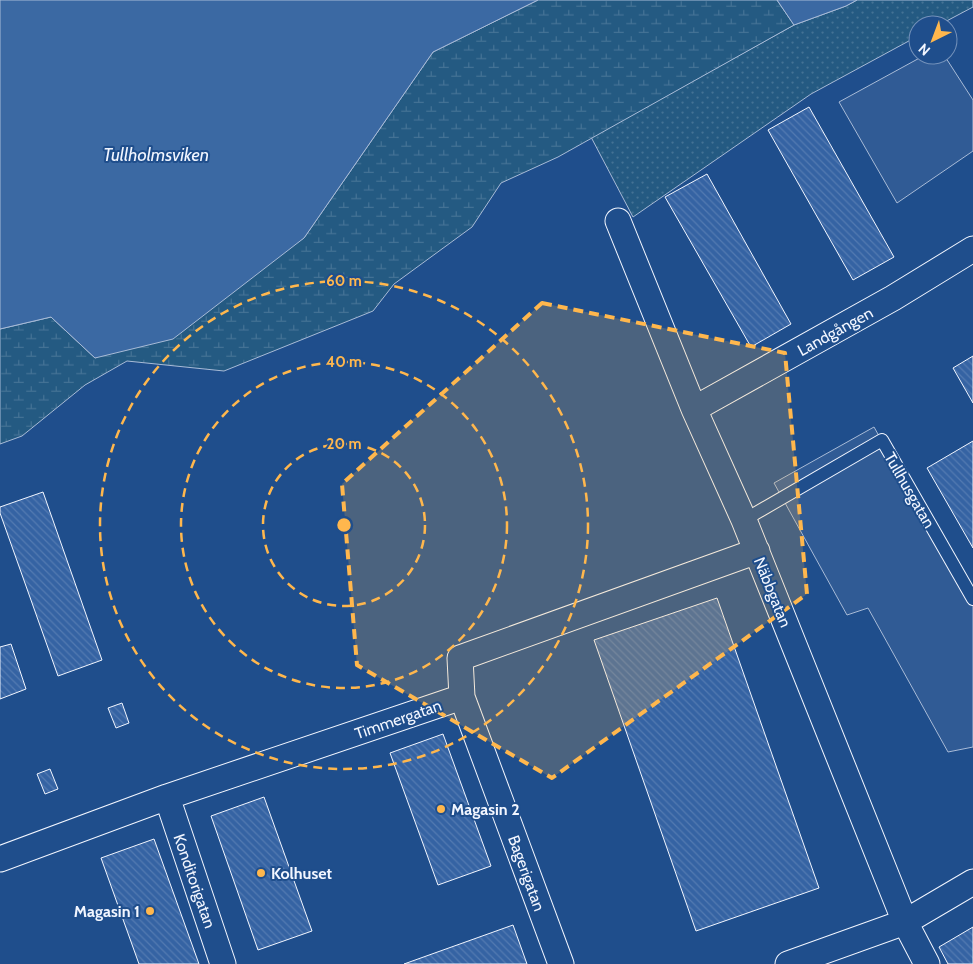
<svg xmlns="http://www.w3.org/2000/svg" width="973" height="964" font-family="Cabin,sans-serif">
  <defs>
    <pattern id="grass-dots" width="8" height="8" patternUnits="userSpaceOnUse" patternTransform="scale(1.25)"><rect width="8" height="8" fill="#245a82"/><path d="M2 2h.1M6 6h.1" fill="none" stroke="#447295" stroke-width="1.8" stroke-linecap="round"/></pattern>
    <pattern id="wetland-marsh" width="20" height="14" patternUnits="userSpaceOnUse" patternTransform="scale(1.25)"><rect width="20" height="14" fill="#245a82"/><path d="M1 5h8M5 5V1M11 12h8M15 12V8" fill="none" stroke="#447295"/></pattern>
    <pattern id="building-back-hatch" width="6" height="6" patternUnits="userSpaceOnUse" patternTransform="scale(1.25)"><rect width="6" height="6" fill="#3563a3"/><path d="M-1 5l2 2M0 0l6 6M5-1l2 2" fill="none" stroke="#537ab1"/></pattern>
  </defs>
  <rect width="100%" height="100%" fill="#1f4e8c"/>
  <!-- grass -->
  <path fill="url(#grass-dots)" stroke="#a8bbd7" d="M 857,0 L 973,0 L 973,7 L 939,25 L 918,25 L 918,36 L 811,94 L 633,217 L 591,137 L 794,25 L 846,6 Z"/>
  <!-- wetland -->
  <path fill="url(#wetland-marsh)" stroke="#a8bbd7" d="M 538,0 L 777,0 L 794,25 L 558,157 L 501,183 L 472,227 L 394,284 L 373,311 L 224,371 L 127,361 L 85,385 L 22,436 L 0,444 L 0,329 L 51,317 L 95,358 L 304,238 L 433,52 Z"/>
  <!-- parking -->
  <path fill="#305b95" stroke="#a8bbd7" d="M 925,55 L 944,55 L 973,100 L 973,151 L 897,203 L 839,102 Z
    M 874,427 L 973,604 L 973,747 L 948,752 L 868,608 L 847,615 L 774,483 Z"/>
  <!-- water -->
  <path fill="#3b69a3" stroke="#a8bbd7" d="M 0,0 L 538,0 L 433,52 L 304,238 L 173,339 L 95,358 L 51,317 L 0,329 Z
    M 777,0 L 857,0 L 846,6 L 794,25 Z"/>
  <!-- building -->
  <path fill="url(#building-back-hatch)" stroke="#f2f6ff" d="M 809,107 L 894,257 L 853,280 L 768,130 Z
    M 707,174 L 791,324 L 751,347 L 665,197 Z
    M 973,356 L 973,403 L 953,368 Z
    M 973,441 L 973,548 L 927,468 Z
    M 43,492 L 102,660 L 58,676 L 0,513 L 0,507 Z
    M 717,598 L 819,888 L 696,931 L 594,640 Z
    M 11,644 L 26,689 L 0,699 L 0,647 Z
    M 122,703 L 129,723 L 116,728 L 108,708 Z
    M 443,734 L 491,866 L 438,885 L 390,753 Z
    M 50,769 L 58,789 L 45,794 L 37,774 Z
    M 264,797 L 312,931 L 258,950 L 211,816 Z
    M 154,839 L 199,964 L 139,964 L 101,858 Z
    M 513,925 L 527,964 L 404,964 Z
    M 973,927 L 973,964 L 948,964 L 939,947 Z"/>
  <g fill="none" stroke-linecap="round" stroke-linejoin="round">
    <!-- lane casing -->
    <g stroke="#f2f6ff" stroke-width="14">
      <path id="lane" d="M 744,520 L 882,440 L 973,599"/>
    </g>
    <!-- street casing -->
    <g stroke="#f2f6ff" stroke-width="27">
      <path id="street" d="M 618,221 L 694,409 L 744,520 L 905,922 L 927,964
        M 694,409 L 893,298 L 973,249
        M 167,797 L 223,964
        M 0,859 L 167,797 L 462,697
        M 561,964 L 462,697 L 460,658 L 757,551
        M 788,964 L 905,922 L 973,882"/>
    </g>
    <!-- lane -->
    <use href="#lane" stroke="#1f4e8c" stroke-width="12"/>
    <!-- street -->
    <use href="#street" stroke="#1f4e8c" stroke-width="25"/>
  </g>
  <!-- marked area -->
  <path fill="#ffb74d" fill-opacity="0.2" stroke="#ffb74d" stroke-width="4" stroke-dasharray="10 6" stroke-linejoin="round" d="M 542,303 L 785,353 L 807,594 L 552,778 L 357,665 L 342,484 Z"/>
  <!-- distance rings -->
  <g fill="none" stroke="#ffb74d" stroke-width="2.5" stroke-dasharray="9 6">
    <circle cx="344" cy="525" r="81"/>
    <circle cx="344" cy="525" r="163"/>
    <circle cx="344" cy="525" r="244"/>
  </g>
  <!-- markers -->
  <g fill="#ffb74d" stroke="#1f4e8c" stroke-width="2">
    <circle cx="441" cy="809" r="5"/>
    <circle cx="261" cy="873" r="5"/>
    <circle cx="150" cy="911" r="5"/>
  </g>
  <g text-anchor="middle" stroke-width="4" stroke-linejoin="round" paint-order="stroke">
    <!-- street labels -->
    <g font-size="16" fill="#f2f6ff" stroke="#1f4e8c">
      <text transform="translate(835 331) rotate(-29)" y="6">Landgången</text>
      <text transform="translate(910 490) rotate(60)" y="6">Tullhusgatan</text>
      <text transform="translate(773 592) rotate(68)" y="6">Näbbgatan</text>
      <text transform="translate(398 719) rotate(-19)" y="6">Timmergatan</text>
      <text transform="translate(527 873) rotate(70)" y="6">Bagerigatan</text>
      <text transform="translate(195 881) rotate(71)" y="6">Konditorigatan</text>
    </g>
    <!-- poi labels -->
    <g font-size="16" font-weight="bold" fill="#f2f6ff" stroke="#1f4e8c" text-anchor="start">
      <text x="451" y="815">Magasin 2</text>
      <text x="271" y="879">Kolhuset</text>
      <text x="140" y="917" text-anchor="end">Magasin 1</text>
    </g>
    <!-- water labels -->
    <g font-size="18" font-style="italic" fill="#f2f6ff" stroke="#1f4e8c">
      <text x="156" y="161">Tullholmsviken</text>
    </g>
  </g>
  <circle cx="344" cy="525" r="8" fill="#ffb74d" stroke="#1f4e8c" stroke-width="2.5"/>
  <g font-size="15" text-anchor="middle" font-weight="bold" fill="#ffb74d" stroke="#1f4e8c" stroke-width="4" stroke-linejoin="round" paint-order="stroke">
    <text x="344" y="286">60 m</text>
    <text x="344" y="367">40 m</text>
    <text x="344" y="449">20 m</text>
  </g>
  <!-- north arrow -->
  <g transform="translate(933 40) rotate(222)"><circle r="24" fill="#1f4e8c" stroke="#7391ba"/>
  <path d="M0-4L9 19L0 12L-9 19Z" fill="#ffb74d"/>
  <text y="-8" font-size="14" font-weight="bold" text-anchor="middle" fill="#f2f6ff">N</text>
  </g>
</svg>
